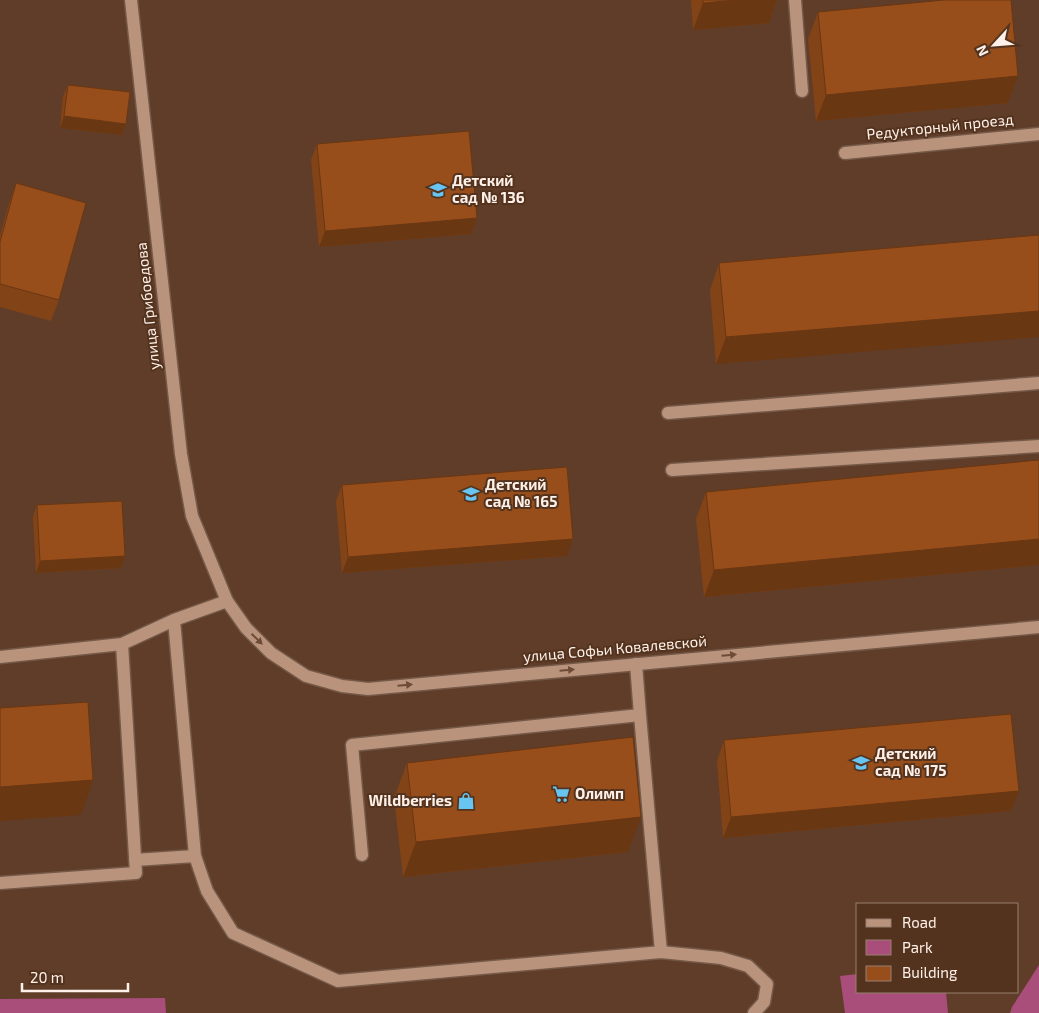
<svg xmlns="http://www.w3.org/2000/svg" width="1039" height="1013" font-family="'Exo 2',sans-serif">
  <rect width="100%" height="100%" fill="#5f3d29"/>
  <!-- green -->
  <path fill="#a94e7b" d="M 1039,965 L 1039,1013 L 1010,1013 L 1012,1007 Z
    M 858,974 L 858,992 L 946,992 L 948,1013 L 845,1013 L 840,976 Z
    M 165,998 L 166,1013 L 0,1013 L 0,999 Z"/>
  <g fill="none" stroke-linecap="round" stroke-linejoin="round">
    <!-- lane casing -->
    <g stroke="#745948" stroke-width="15">
      <path id="lane" d="M 795,0 L 802,91
        M 845,153 L 1039,134
        M 668,413 L 1039,383
        M 672,470 L 1039,446
        M 174,620 L 195,856 L 207,891 L 233,933 L 338,981 L 661,952 L 721,958 L 748,966 L 767,984 L 764,1002 L 754,1013
        M 0,657 L 122,644 L 174,620 L 227,601
        M 640,715 L 661,952
        M 362,855 L 352,745 L 640,715 L 636,664
        M 135,860 L 195,856
        M 0,883 L 136,873 L 122,644"/>
    </g>
    <!-- street casing -->
    <g stroke="#745948" stroke-width="15">
      <path id="street" d="M 131,0 L 181,454 L 192,516 L 227,601 L 246,628 L 271,653 L 306,676 L 342,686 L 368,689 L 1039,627"/>
    </g>
    <!-- lane -->
    <use href="#lane" stroke="#ba937c" stroke-width="12"/>
    <!-- street -->
    <use href="#street" stroke="#ba937c" stroke-width="12"/>
  </g>
  <!-- wall -->
  <path fill="#824317" d="M 691,0 L 777,0 L 769,23 L 693,30 Z
    M 818,12 L 1008,103 L 816,121 L 808,39 Z
    M 68,85 L 126,124 L 122,135 L 60,128 L 63,96 Z
    M 317,144 L 477,218 L 471,234 L 319,247 L 311,160 Z
    M 16,183 L 59,300 L 51,321 L 0,307 L 0,235 L 9,204 Z
    M 1039,235 L 716,364 L 710,290 L 719,263 Z
    M 1039,460 L 1039,565 L 704,597 L 696,519 L 706,492 Z
    M 342,485 L 567,556 L 342,573 L 336,501 Z
    M 37,505 L 125,556 L 121,568 L 36,573 L 33,517 Z
    M 724,740 L 1011,811 L 723,838 L 717,761 Z
    M 407,763 L 628,852 L 403,877 L 394,798 Z"/>
  <!-- shaded-wall -->
  <path fill="#6a3713" d="M 737,0 L 777,0 L 769,23 L 693,30 L 703,3 Z
    M 1018,76 L 1008,103 L 816,121 L 826,95 Z
    M 64,116 L 126,124 L 122,135 L 60,128 Z
    M 477,218 L 471,234 L 319,247 L 325,231 Z
    M 1039,311 L 1039,337 L 716,364 L 726,337 Z
    M 573,539 L 567,556 L 342,573 L 348,557 Z
    M 1039,539 L 1039,565 L 704,597 L 714,570 Z
    M 125,556 L 121,568 L 36,573 L 40,561 Z
    M 93,780 L 81,815 L 0,821 L 0,787 Z
    M 1019,791 L 1011,811 L 723,838 L 731,817 Z
    M 641,817 L 628,852 L 403,877 L 416,842 Z"/>
  <!-- building -->
  <path fill="#974e1b" stroke="#6a3713" d="M 703,0 L 737,0 L 703,3 Z
    M 944,0 L 1011,0 L 1018,76 L 826,95 L 818,12 Z
    M 68,85 L 130,92 L 126,124 L 64,116 Z
    M 469,131 L 477,218 L 325,231 L 317,144 Z
    M 16,183 L 86,203 L 59,300 L 0,284 L 0,242 Z
    M 1039,235 L 1039,311 L 726,337 L 719,263 Z
    M 1039,460 L 1039,539 L 714,570 L 706,492 Z
    M 567,467 L 573,539 L 348,557 L 342,485 Z
    M 122,501 L 125,556 L 40,561 L 37,505 Z
    M 88,702 L 93,780 L 0,787 L 0,708 Z
    M 1011,714 L 1019,791 L 731,817 L 724,740 Z
    M 633,737 L 641,817 L 416,842 L 407,763 Z"/>
  <!-- one-way arrows -->
  <defs><path id="oneway-solid" d="M-6-.8H1V-3.2L6.5 0L1 3.2V.8H-6Z" transform="scale(1.25)"/></defs>
  <g fill="#6e4b36">
    <use href="#oneway-solid" transform="translate(257 639) rotate(44)"/>
    <use href="#oneway-solid" transform="translate(729 655) rotate(-5)"/>
    <use href="#oneway-solid" transform="translate(567 670) rotate(-5)"/>
    <use href="#oneway-solid" transform="translate(405 685) rotate(-5)"/>
  </g>
  <!-- icons -->
  <defs>
    <g id="school-bare" transform="scale(1.35)"><path d="M0-5L7-2L0 1L-7-2ZM-4 1L0 2.5L4 1V4Q0 6-4 4Z" fill="#68c4f0" stroke="#54331e" stroke-width="2.5" paint-order="stroke"/></g>
    <g id="supermarket-bare" transform="scale(1.35)"><path d="M-6-5.5h2.5l.6 2H6L4.5 2H-2.5L-4.4-4H-6ZM-1.5 3.2a1.3 1.3 0 1 0 .1 0ZM3 3.2a1.3 1.3 0 1 0 .1 0Z" fill="#68c4f0" stroke="#54331e" stroke-width="2.5" paint-order="stroke"/></g>
    <g id="shop-bare" transform="scale(1.35)"><path d="M-5-2.5h2.3a2.7 3.5 0 0 1 5.4 0H5L5.5 6h-11ZM-1.5-2.5h3a1.5 2.3 0 0 0-3 0Z" fill="#68c4f0" stroke="#54331e" stroke-width="2.5" paint-order="stroke"/></g>
  </defs>
  <g fill-rule="evenodd">
    <use href="#school-bare" x="438" y="190"/>
    <use href="#school-bare" x="471" y="494"/>
    <use href="#school-bare" x="861" y="763"/>
    <use href="#supermarket-bare" x="561" y="794"/>
    <use href="#shop-bare" x="466" y="801"/>
  </g>
  <g text-anchor="middle" stroke-width="4" stroke-linejoin="round" paint-order="stroke">
    <!-- street labels -->
    <g font-size="15" fill="#fef1e9" stroke="#54331e">
      <text transform="translate(940 127) rotate(-6)" y="5">Редукторный проезд</text>
      <text transform="translate(148 306) rotate(-96)" y="5">улица Грибоедова</text>
      <text transform="translate(615 649) rotate(-5)" y="5">улица Софьи Ковалевской</text>
    </g>
    <!-- poi labels -->
    <g font-size="15" font-weight="bold" fill="#fef1e9" stroke="#54331e" text-anchor="start">
      <text x="452" y="186">Детский<tspan x="452" dy="17">сад № 136</tspan></text>
      <text x="485" y="490">Детский<tspan x="485" dy="17">сад № 165</tspan></text>
      <text x="875" y="759">Детский<tspan x="875" dy="17">сад № 175</tspan></text>
      <text x="575" y="799">Олимп</text>
      <text x="452" y="806" text-anchor="end">Wildberries</text>
    </g>
  </g>
  <!-- legend -->
  <rect x="856" y="903" width="162" height="90" fill="#54331e" stroke="#987f6f"/>
  <rect x="866" y="919" width="25" height="8" fill="#ba937c" stroke="#987f6f"/>
  <text x="902" y="928" font-size="15" fill="#fef1e9">Road</text>
  <rect x="866" y="940" width="25" height="15" fill="#a94e7b" stroke="#987f6f"/>
  <text x="902" y="953" font-size="15" fill="#fef1e9">Park</text>
  <rect x="866" y="966" width="25" height="15" fill="#974e1b" stroke="#987f6f"/>
  <text x="902" y="978" font-size="15" fill="#fef1e9">Building</text>
  <!-- north arrow -->
  <g transform="translate(994 45) rotate(244)" stroke="#54331e" stroke-width="4" paint-order="stroke">
  <path d="M0-4L9 19L0 12L-9 19Z" fill="#fef1e9"/>
  <text y="-8" font-size="14" font-weight="bold" text-anchor="middle" fill="#fef1e9">N</text>
  </g>
  <!-- scale -->
  <path d="M22 983v8h106v-8" fill="none" stroke="#fef1e9" stroke-width="2.5"/>
  <text x="30" y="983" font-size="15" fill="#fef1e9" stroke="#54331e" stroke-width="4" paint-order="stroke">20 m</text>
</svg>
